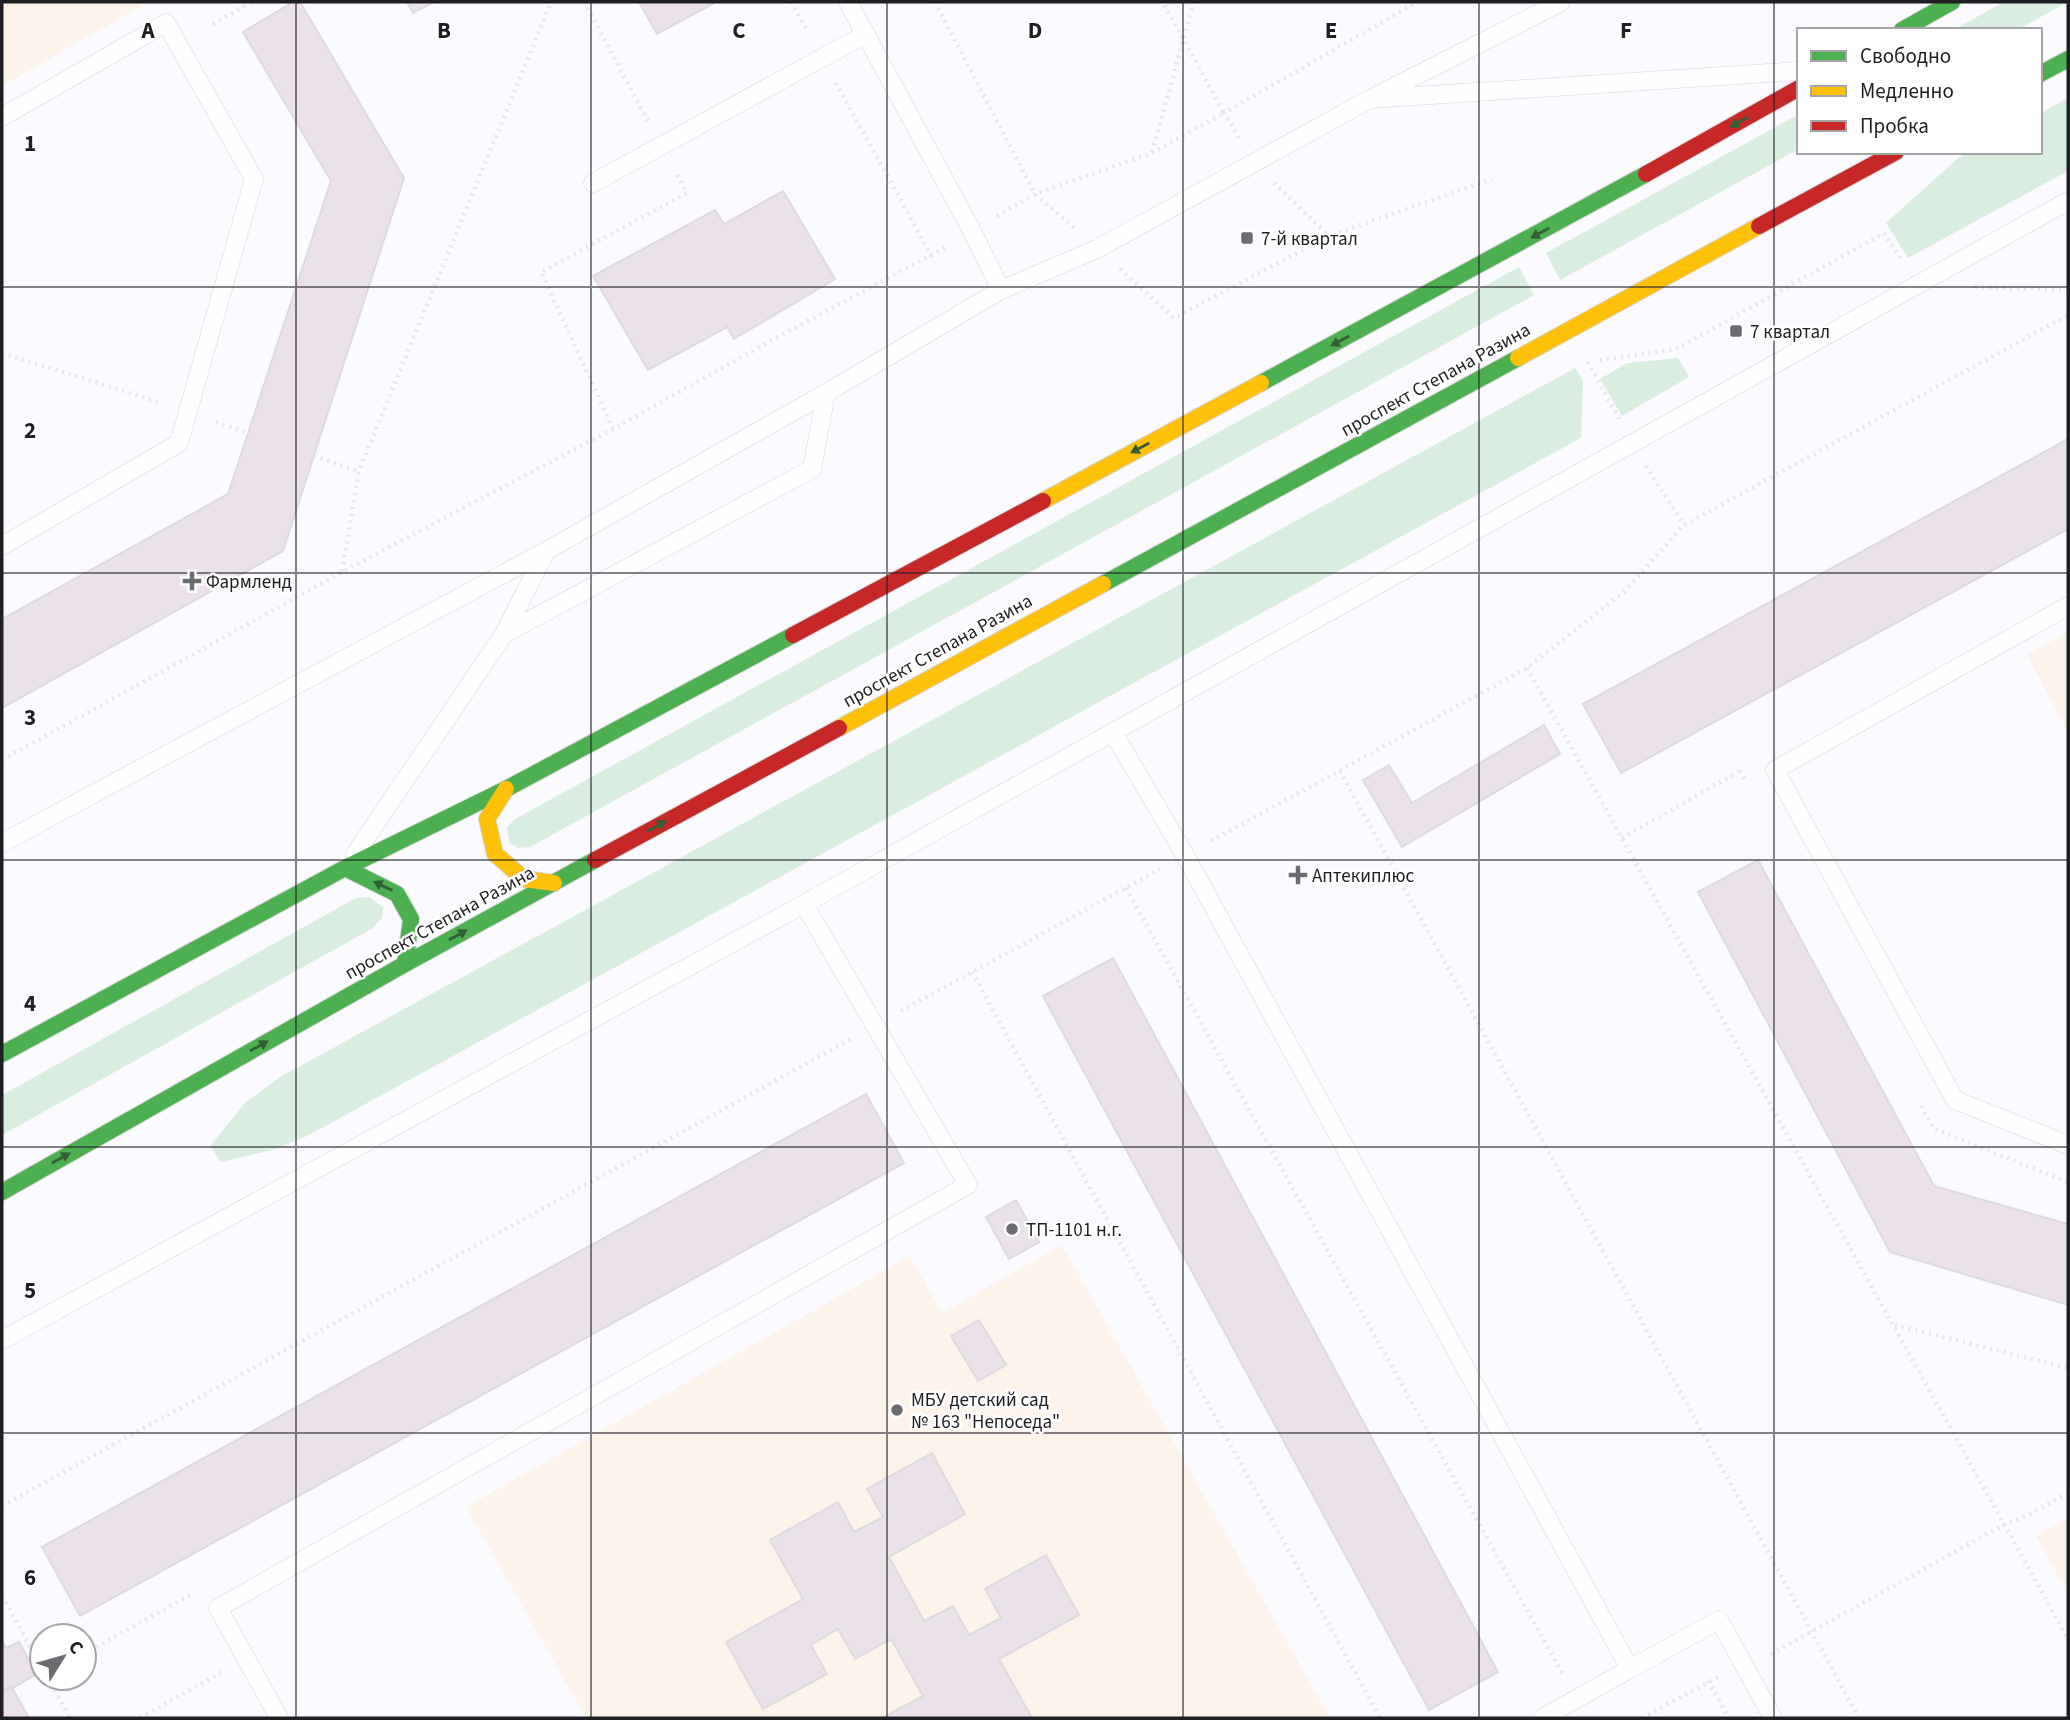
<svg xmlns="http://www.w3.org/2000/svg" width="2070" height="1720" font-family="'Source Sans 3',sans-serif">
  <rect width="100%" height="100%" fill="#fbfafe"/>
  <!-- education -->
  <path fill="#fcf3ea" d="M 2,2 L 148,2 L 2,86 Z
    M 2068,632 L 2068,732 L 2027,655 Z
    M 1062,1245 L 1330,1718 L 586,1718 L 466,1507 L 910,1256 L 942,1313 Z
    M 2068,1518 L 2068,1594 L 2036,1536 Z"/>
  <!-- green -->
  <path fill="#d9eee1" d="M 2004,2 L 2068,2 L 2017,30 L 1953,30 Z
    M 2068,98 L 2068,171 L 1908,258 L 1886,223 L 1958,158 L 1969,152 L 2040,152 L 2040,113 Z
    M 1799,114 L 1799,149 L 1560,280 L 1546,253 Z
    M 1519,267 L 1534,295 L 530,847 L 518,848 L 510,843 L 507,827 L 515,819 Z
    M 1678,358 L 1689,377 L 1622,416 L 1600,379 L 1627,363 Z
    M 1575,368 L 1583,381 L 1581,438 L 309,1135 L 276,1149 L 221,1162 L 210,1146 L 245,1103 L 280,1077 Z
    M 369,897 L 383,907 L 382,918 L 373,928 L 2,1135 L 2,1095 L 356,898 Z"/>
  <!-- building -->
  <path fill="#ebe1e9" stroke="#dedbdf" stroke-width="2" d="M 293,2 L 300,2 L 404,178 L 283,551 L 2,708 L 2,619 L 228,494 L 331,181 L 243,32 Z
    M 407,2 L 434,2 L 413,13 Z
    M 639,2 L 716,2 L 657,34 Z
    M 783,191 L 835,279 L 734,339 L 727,327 L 648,370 L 593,276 L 715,210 L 724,224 Z
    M 2068,439 L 2068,529 L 1621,773 L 1583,704 Z
    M 1544,725 L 1560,754 L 1402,847 L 1363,780 L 1389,765 L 1412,803 Z
    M 1758,860 L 1934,1186 L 2068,1224 L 2068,1305 L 1890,1252 L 1698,892 Z
    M 1113,958 L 1498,1672 L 1429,1710 L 1043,996 Z
    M 866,1094 L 904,1163 L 80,1616 L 42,1547 Z
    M 1016,1200 L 1039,1242 L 1009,1259 L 986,1217 Z
    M 979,1320 L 1006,1365 L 978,1381 L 951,1336 Z
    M 932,1453 L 965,1514 L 889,1557 L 924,1621 L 953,1606 L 969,1635 L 1001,1618 L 985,1589 L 1046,1555 L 1079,1615 L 999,1659 L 1032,1718 L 882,1718 L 923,1696 L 891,1639 L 855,1659 L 838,1629 L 811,1645 L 827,1674 L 763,1709 L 726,1642 L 803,1599 L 770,1540 L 838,1502 L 854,1532 L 883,1517 L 867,1489 Z
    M 2,1641 L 6,1648 L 19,1642 L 37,1674 L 2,1694 Z
    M 11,1686 L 29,1718 L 2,1718 L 2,1691 Z"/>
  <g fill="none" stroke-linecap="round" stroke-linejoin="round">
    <!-- lane casing -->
    <g stroke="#d5d4d8" stroke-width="19">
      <path id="lane" d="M 848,2 L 972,231 L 1001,290
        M 1376,96 L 1561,2
        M 2,117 L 166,23 L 254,179 L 179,443 L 2,546
        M 593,183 L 866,34
        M 2068,606 L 1775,770 L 1955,1100 L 2068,1145
        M 504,634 L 812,469 L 826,393
        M 1113,732 L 1185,855 L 1630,1669 L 1719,1620 L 1773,1718
        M 2,843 L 546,551
        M 355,854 L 504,634 L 546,551 L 826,393 L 1001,290 L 1097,249 L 1370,99 L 1799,71
        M 2,1340 L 804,904 L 2068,201
        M 279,1718 L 218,1608 L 968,1185 L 804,904
        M 1542,1718 L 1630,1669"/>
    </g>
    <!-- fast casing -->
    <g stroke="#d5d4d8" stroke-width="18">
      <path id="fast" d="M 1902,30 L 1952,2
        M 2040,74 L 2068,59
        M 1261,383 L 1646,174
        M 1103,584 L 1518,358
        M 345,868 L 397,894 L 411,919 L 405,964
        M 2,1054 L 345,868 L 506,789 L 793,635
        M 2,1192 L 405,964 L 595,860"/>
    </g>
    <!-- slow casing -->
    <g stroke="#d5d4d8" stroke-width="18">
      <path id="slow" d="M 1518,358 L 1759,226
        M 1043,501 L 1261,383
        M 839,728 L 1103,584
        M 506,789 L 487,819 L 495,854 L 524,879 L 554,883"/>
    </g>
    <!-- jam casing -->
    <g stroke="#d5d4d8" stroke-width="18">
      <path id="jam" d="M 1646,174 L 1799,88
        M 1759,226 L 1896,152
        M 793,635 L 1043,501
        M 595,860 L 839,728"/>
    </g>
    <!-- path -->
    <path stroke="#e6e6e7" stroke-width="4.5" stroke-dasharray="2 5" stroke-linecap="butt" d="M 584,2 L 648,121
      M 791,2 L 808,32
      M 935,2 L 1035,194 L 1074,228
      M 213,24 L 252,2
      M 836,83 L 932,257
      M 1239,138 L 1224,113 L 1417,2
      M 1152,152 L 1194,2
      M 1274,183 L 1329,236
      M 997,216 L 1035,194 L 1152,153 L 1224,113 L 1163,2
      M 1120,269 L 1174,318 L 1329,236 L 1492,179
      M 1975,287 L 2068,290
      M 2,353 L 161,403
      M 1600,360 L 1676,349 L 1884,233 L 1902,261
      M 1588,362 L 1619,419
      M 216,422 L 248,433
      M 613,429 L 541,272 L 687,193 L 676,172
      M 314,456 L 359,471
      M 1646,466 L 1684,525
      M 342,571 L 359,471 L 551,2
      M 1527,668 L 2068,1639
      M 2,760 L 342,572 L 613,429 L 761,346 L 948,246
      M 1340,771 L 1859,1718
      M 1740,771 L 1746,781
      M 1622,838 L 1740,771
      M 1211,841 L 1527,668 L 1625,591 L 1684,525 L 2068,315
      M 1126,888 L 1562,1673
      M 972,972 L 1380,1718
      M 901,1011 L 1160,869
      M 1921,1106 L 1934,1129 L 2068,1182
      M 1895,1325 L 2068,1368
      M 2,1506 L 851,1039
      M 2,1596 L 42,1668
      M 84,1654 L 190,1595
      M 1771,1654 L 2005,1524 L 2026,1516 L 2068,1493
      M 48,1678 L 70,1718
      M 1708,1681 L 1729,1718
      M 140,1718 L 222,1672
      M 1642,1718 L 1718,1677"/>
    <!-- lane -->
    <use href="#lane" stroke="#fefeff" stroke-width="18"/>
    <!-- fast -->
    <use href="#fast" stroke="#4caf50" stroke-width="16"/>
    <!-- slow -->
    <use href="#slow" stroke="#ffc107" stroke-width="16"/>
    <!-- jam -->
    <use href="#jam" stroke="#c62828" stroke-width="16"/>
  </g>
  <!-- one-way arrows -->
  <defs><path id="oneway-solid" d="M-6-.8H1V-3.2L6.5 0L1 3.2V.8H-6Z" transform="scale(1.75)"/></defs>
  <g fill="#335f37">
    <use href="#oneway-solid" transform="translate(1739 122) rotate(151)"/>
    <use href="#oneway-solid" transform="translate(1540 233) rotate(151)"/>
    <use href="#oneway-solid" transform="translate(1340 341) rotate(152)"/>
    <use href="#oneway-solid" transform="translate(1140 448) rotate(152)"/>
    <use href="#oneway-solid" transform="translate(657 826) rotate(-29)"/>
    <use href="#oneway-solid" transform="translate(383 886) rotate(-154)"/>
    <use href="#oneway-solid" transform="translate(458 935) rotate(-29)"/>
    <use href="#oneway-solid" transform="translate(259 1046) rotate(-29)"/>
    <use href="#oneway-solid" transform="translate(61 1158) rotate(-29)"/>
  </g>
  <!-- grid -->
  <path fill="none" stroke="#1f1e23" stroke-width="2" stroke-opacity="0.55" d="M 296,2 L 296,1718M 591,2 L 591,1718M 887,2 L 887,1718M 1183,2 L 1183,1718M 1479,2 L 1479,1718M 1774,2 L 1774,1718M 2,287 L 2068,287M 2,573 L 2068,573M 2,860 L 2068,860M 2,1147 L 2068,1147M 2,1433 L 2068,1433"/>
  <!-- markers -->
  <g fill="#6c6b70" stroke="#fff" stroke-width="2.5">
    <rect x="1240" y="231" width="14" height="14" rx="3.5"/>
    <rect x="1729" y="324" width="14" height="14" rx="3.5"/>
    <path d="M188.5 570.5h7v7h7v7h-7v7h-7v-7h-7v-7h7z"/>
    <path d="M1294.5 864.5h7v7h7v7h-7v7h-7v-7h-7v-7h7z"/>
    <circle cx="1012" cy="1229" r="7"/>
    <circle cx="897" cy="1410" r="7"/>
  </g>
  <g text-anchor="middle" stroke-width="5" stroke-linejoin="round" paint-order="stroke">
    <!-- poi labels -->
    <g font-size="19" fill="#1f1e23" stroke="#fff" text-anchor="start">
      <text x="1261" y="245">7-й квартал</text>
      <text x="1750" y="338">7 квартал</text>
      <text x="206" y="588">Фармленд</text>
      <text x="1312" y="882">Аптекиплюс</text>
      <text x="1026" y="1236">ТП-1101 н.г.</text>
      <text x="911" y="1406">МБУ детский сад<tspan x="911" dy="22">№ 163 "Непоседа"</tspan></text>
    </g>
    <!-- street labels -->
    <g font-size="19" fill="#1f1e23" stroke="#fff">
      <text transform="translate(1435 379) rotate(-29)" y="7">проспект Степана Разина</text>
      <text transform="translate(937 650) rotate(-29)" y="7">проспект Степана Разина</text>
      <text transform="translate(439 922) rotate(-29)" y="7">проспект Степана Разина</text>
    </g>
  </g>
  <g font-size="23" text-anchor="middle" font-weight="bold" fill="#1f1e23" stroke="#fff" stroke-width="5" stroke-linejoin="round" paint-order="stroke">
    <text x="148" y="38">A</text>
    <text x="444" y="38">B</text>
    <text x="739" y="38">C</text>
    <text x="1035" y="38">D</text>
    <text x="1331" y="38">E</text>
    <text x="1626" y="38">F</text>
    <text x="30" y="151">1</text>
    <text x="30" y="438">2</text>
    <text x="30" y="725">3</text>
    <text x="30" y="1011">4</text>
    <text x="30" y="1298">5</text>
    <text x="30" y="1585">6</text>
  </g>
  <!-- border -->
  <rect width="2070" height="1720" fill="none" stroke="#1f1e23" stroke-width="7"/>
  <!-- legend -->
  <rect x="1797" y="28" width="245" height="126" fill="#ffffff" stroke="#a5a5a7" stroke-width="2"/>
  <rect x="1811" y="51" width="35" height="10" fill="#4caf50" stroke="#a5a5a7" stroke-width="2"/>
  <text x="1860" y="63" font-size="21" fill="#1f1e23">Свободно</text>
  <rect x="1811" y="86" width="35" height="10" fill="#ffc107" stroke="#a5a5a7" stroke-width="2"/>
  <text x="1860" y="98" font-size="21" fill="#1f1e23">Медленно</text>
  <rect x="1811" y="121" width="35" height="10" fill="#c62828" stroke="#a5a5a7" stroke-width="2"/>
  <text x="1860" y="133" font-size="21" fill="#1f1e23">Пробка</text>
  <!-- north arrow -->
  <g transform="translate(63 1657) rotate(53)"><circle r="33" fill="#ffffff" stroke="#a5a5a7" stroke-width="2"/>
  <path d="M0-5L12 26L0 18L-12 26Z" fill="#6c6b70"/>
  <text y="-10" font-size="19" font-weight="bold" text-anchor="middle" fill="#1f1e23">С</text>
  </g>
</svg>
